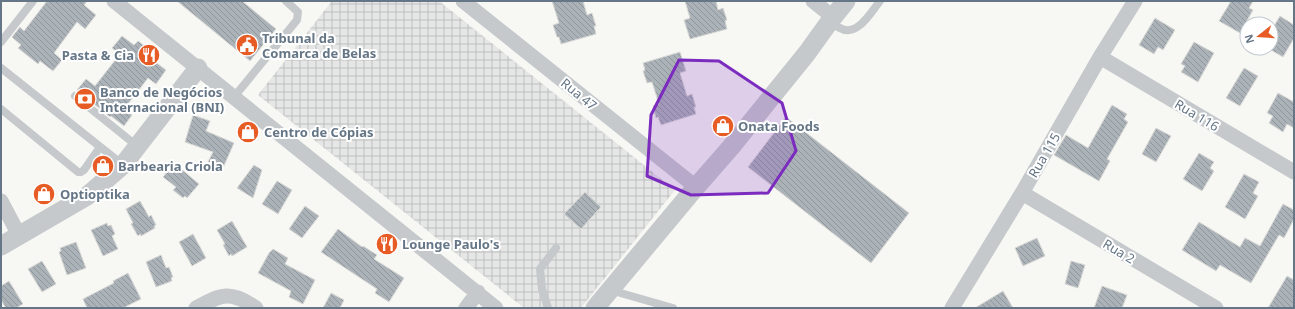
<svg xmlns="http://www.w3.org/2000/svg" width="1295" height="309" font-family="'Noto Sans',sans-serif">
  <defs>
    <pattern id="industrial-grid" width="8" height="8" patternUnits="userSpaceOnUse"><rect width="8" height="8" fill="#e5e6e5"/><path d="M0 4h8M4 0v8" fill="none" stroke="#bdbfbf"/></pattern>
    <pattern id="building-back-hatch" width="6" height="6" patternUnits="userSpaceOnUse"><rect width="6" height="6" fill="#abb3b9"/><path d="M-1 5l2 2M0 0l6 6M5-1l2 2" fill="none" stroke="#8f969c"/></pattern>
  </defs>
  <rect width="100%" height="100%" fill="#f7f7f4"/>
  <!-- industrial -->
  <path fill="url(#industrial-grid)" d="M 332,1 L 439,1 L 675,190 L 581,308 L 524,308 L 258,95 Z"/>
  <!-- building -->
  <path fill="url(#building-back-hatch)" stroke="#d9d9d6" d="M 47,1 L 87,1 L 84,5 L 96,15 L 85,29 L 77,22 L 54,53 L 62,60 L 53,71 L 40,61 L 38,64 L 18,48 L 21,45 L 12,37 L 20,27 L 24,31 Z
    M 177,1 L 242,1 L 276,29 L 250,61 Z
    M 552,1 L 583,1 L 587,15 L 592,13 L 596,26 L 594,26 L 596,34 L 561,44 L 559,37 L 557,37 L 553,25 L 559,23 Z
    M 685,1 L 716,1 L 718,10 L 723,8 L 727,20 L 725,21 L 727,29 L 690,39 L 684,20 L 690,18 Z
    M 1231,1 L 1253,1 L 1249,8 L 1253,10 L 1240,33 L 1219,21 Z
    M 1280,16 L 1294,25 L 1294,38 L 1283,57 L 1271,50 L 1271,31 Z
    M 1155,18 L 1175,30 L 1163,50 L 1158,47 L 1154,54 L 1139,45 Z
    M 122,36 L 134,45 L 138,41 L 158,56 L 154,61 L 166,70 L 156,84 L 148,78 L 124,109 L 132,115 L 124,126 L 111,116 L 110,117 L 77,90 L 86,79 L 95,86 L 120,54 L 112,48 Z
    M 1194,42 L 1214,53 L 1198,82 L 1181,72 L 1185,66 L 1181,64 Z
    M 680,52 L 686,71 L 680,73 L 687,96 L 692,94 L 696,107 L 694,107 L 696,114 L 661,125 L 658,117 L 656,118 L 653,106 L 659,104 L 652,82 L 647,83 L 643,71 L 645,70 L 643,63 Z
    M 1244,68 L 1258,76 L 1240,106 L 1226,98 Z
    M 1278,93 L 1294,102 L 1294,128 L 1287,124 L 1283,132 L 1269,123 L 1273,116 L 1267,113 Z
    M 1112,105 L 1127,114 L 1124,119 L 1128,122 L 1107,159 L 1110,161 L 1099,181 L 1054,155 L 1066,135 L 1088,148 Z
    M 193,115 L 210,121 L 206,131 L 234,143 L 223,168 L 208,162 L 213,152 L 185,142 Z
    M 786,117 L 909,213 L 871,263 L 748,167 Z
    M 1156,128 L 1171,136 L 1156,162 L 1142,154 Z
    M 1199,153 L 1214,162 L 1210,168 L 1214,171 L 1202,191 L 1183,179 Z
    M 174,163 L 199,184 L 187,198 L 185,196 L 183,198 L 173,190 L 176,187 L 163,177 Z
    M 254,165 L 262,170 L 253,198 L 237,188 Z
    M 1244,174 L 1259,182 L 1253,193 L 1258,196 L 1245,219 L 1225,207 Z
    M 277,181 L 292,190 L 278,214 L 262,204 Z
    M 585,192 L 601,207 L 581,229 L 564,214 Z
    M 140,201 L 149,217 L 151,215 L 156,225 L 154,226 L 155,228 L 141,236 L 140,234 L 138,236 L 131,224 L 133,223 L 126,209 Z
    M 1283,204 L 1294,210 L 1294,219 L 1284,238 L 1279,235 L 1251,283 L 1220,265 L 1216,271 L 1182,250 L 1199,222 L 1240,247 L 1245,238 L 1260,246 Z
    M 305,206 L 319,216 L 302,238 L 289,229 Z
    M 232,221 L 247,247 L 232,256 L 231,254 L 229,256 L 223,245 L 225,244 L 217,230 Z
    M 107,223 L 108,226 L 111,225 L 115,234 L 112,236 L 118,249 L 103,256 L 91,230 Z
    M 338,229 L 362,247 L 363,246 L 377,255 L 374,259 L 404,278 L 389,302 L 375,293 L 377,289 L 321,252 Z
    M 193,234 L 206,258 L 192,266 L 179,242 Z
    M 1037,238 L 1045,256 L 1023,266 L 1015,248 Z
    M 76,242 L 86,268 L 67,275 L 59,252 L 61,251 L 60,248 Z
    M 273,249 L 288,258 L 285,264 L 315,280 L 303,304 L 289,297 L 291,291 L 258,273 L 269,253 Z
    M 161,255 L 166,268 L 169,267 L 173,277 L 171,278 L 172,281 L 156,287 L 146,262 Z
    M 42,261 L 56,284 L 42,292 L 28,269 Z
    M 1071,261 L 1085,265 L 1078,288 L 1065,284 Z
    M 128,273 L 141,299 L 123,308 L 87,308 L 83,299 L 114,283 L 113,281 Z
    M 1287,276 L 1294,280 L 1294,308 L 1268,308 Z
    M 9,281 L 23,304 L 16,308 L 6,308 L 1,300 L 1,286 Z
    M 1102,286 L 1127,295 L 1122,308 L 1094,308 Z
    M 1003,291 L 1013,308 L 975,308 Z
    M 331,293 L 344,300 L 340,308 L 323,308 Z"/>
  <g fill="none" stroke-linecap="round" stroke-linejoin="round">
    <!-- service -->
    <path stroke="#c5c9cc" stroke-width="8" d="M 830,21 C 833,23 836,27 840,28 C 857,38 871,12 880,1
      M 1,42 L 33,1
      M 1,68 L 123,165
      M 75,96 L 137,146
      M 234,97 L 297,20 L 298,12 L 286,1
      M 1,109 L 78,172 L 81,172 L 84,170 L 100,147
      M 610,290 L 673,308
      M 548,308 L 542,289 L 540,269 L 556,248"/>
    <!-- minor -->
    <path stroke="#c5c9cc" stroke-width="15" d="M 114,1 L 496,308
      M 463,1 L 696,187
      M 813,1 L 833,17
      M 1100,57 L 1294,172
      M 1022,193 L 1216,308
      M 1,201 L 19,235
      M 196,308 C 221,294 231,290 256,308
      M 466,308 L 478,292
      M 952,308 L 1022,193 L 1100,57 L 1135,1"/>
    <!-- tertiary -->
    <path stroke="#c5c9cc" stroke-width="19" d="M 1,246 L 87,196 L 123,165 L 198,68
      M 595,308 L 696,187 L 731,147 L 807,53 L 830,21 L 846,1"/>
  </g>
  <!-- marked area -->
  <path fill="#7b2cbf" fill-opacity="0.2" stroke="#7b2cbf" stroke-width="3" stroke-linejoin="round" d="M 679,60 L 719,61 L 782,103 L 796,151 L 768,193 L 691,195 L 647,176 L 651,115 Z"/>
  <!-- icons -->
  <defs>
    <g id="civic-disc" transform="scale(1.15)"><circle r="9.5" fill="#e75b24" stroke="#fff"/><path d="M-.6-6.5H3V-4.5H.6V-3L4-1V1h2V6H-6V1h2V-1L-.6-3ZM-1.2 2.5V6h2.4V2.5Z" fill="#fff"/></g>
    <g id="restaurant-disc" transform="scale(1.15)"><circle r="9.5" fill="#e75b24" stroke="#fff"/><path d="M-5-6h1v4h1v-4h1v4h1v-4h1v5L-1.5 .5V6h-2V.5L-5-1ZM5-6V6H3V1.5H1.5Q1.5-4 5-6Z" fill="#fff"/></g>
    <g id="bank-disc" transform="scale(1.15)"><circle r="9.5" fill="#e75b24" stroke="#fff"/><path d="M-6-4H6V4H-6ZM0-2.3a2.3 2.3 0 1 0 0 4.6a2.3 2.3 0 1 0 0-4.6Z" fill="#fff"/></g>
    <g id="shop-disc" transform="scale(1.15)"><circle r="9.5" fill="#e75b24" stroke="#fff"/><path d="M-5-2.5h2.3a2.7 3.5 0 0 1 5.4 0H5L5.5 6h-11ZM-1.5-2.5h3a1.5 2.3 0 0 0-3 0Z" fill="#fff"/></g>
  </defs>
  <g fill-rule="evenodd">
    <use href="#civic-disc" x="247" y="45"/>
    <use href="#restaurant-disc" x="149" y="55"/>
    <use href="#bank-disc" x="85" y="99"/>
    <use href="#shop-disc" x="723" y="126"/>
    <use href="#shop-disc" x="248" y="132"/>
    <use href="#shop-disc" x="103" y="166"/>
    <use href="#shop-disc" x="44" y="194"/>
    <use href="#restaurant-disc" x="387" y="244"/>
  </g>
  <g text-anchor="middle" stroke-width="4" stroke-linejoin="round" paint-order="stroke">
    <!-- poi labels -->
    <g font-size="13" font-weight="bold" fill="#657686" stroke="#fff" text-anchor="start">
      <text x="262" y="43">Tribunal da<tspan x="262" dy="15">Comarca de Belas</tspan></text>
      <text x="134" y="60" text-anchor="end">Pasta &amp; Cia</text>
      <text x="100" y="97">Banco de Negócios<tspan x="100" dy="15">Internacional (BNI)</tspan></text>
      <text x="738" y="131">Onata Foods</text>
      <text x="264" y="137">Centro de Cópias</text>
      <text x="118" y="171">Barbearia Criola</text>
      <text x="60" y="199">Optioptika</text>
      <text x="402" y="249">Lounge Paulo's</text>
    </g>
    <!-- street labels -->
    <g font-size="13" fill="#657686" stroke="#fff">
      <text transform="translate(579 94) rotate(39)" y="5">Rua 47</text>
      <text transform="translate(1197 115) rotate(31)" y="5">Rua 116</text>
      <text transform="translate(1044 155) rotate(-60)" y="5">Rua 115</text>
      <text transform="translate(1119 251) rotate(31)" y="5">Rua 2</text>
    </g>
  </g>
  <!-- border -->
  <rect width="1295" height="309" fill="none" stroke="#657686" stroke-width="4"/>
  <!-- north arrow -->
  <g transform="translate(1259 36) rotate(253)"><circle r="19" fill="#ffffff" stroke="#c1c8cf"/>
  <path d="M0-3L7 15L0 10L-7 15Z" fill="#e75b24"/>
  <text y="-6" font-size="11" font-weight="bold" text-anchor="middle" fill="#657686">N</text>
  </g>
</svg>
